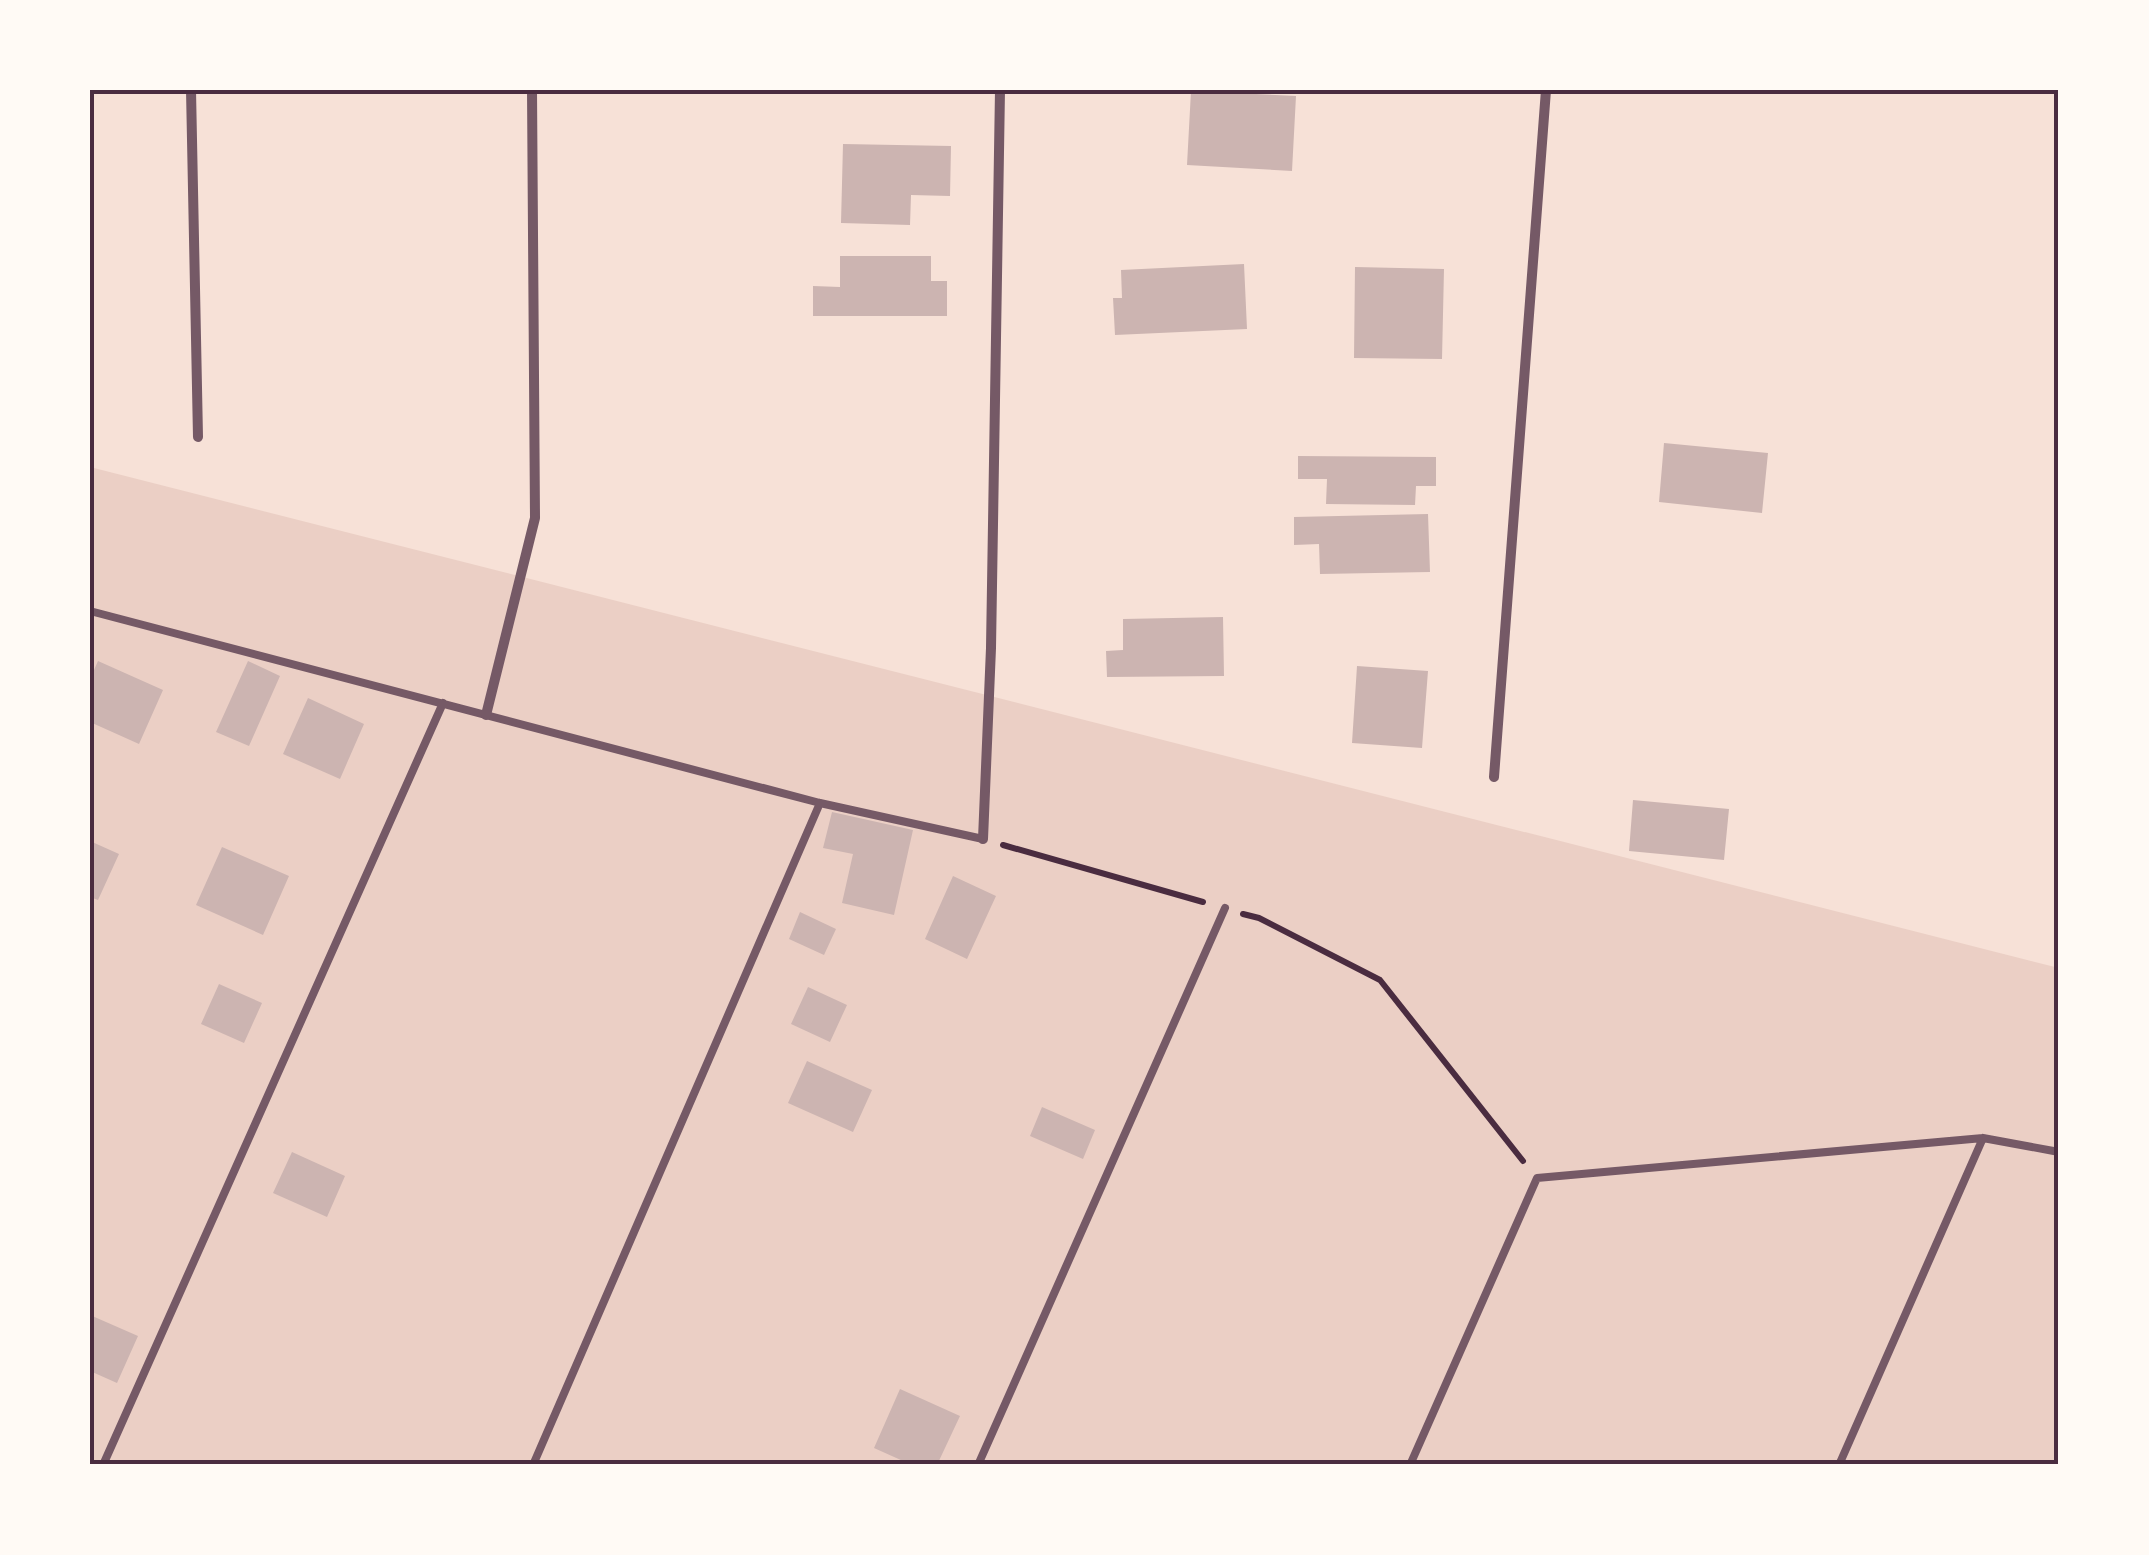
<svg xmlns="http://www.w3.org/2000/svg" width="2149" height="1555" font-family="'Golos Text',sans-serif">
  <rect width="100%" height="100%" fill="#f7e1d7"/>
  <!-- green -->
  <path fill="#ebcfc5" d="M 90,467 L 2059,968 L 2059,1465 L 90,1465 Z"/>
  <!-- building -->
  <path fill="#ccb4b1" d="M 1191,91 L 1296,96 L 1292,171 L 1187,165 Z
    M 843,144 L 951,146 L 950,196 L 911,195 L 910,225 L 841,223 Z
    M 840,256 L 931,256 L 931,281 L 947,281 L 947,316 L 813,316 L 813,286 L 840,287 Z
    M 1244,264 L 1247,329 L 1115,335 L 1113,298 L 1122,298 L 1121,270 Z
    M 1355,267 L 1444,269 L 1442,359 L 1354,358 Z
    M 1664,443 L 1768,453 L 1762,513 L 1659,502 Z
    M 1298,456 L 1436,457 L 1436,486 L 1416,486 L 1415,505 L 1326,504 L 1327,479 L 1298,479 Z
    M 1428,514 L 1430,572 L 1320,574 L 1319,544 L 1294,545 L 1294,517 Z
    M 1223,617 L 1224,676 L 1107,677 L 1106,651 L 1123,650 L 1123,619 Z
    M 98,661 L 163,690 L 139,744 L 90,722 L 90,679 Z
    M 248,661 L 280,676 L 249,746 L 216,732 Z
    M 1357,666 L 1428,671 L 1422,748 L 1352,743 Z
    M 308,698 L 364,724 L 340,779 L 283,754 Z
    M 1633,800 L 1729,809 L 1724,860 L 1629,851 Z
    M 832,812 L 913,830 L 894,915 L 842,903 L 853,854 L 823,848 Z
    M 90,841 L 119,854 L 98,900 L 90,897 Z
    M 222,847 L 289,876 L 263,935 L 196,905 Z
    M 953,876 L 996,896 L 967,959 L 925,939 Z
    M 800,912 L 836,929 L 824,955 L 789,939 Z
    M 219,984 L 262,1003 L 244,1043 L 201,1024 Z
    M 808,987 L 847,1005 L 830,1042 L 791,1024 Z
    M 807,1061 L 872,1090 L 853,1132 L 788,1103 Z
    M 1042,1107 L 1095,1130 L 1083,1159 L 1030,1136 Z
    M 292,1152 L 345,1176 L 327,1217 L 273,1193 Z
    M 90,1315 L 138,1336 L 117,1383 L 90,1371 Z
    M 900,1389 L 960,1416 L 937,1465 L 912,1465 L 874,1448 Z"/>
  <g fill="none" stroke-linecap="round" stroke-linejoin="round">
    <!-- path -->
    <path stroke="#4a2c40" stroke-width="6" d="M 1003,845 L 1203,902
      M 1243,914 L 1259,918 L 1380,980 L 1523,1161"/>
    <!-- service -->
    <path stroke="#755966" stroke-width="8" d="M 90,611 L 820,803 L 983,839
      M 103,1465 L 443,703
      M 533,1465 L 820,803
      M 978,1465 L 1225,908
      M 1410,1465 L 1537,1178 L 1983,1138 L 2059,1152
      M 1839,1465 L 1983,1138"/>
    <!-- minor -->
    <path stroke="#755966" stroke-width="10" d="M 191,90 L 198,437
      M 486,715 L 535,518 L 532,90
      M 1494,777 L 1546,90
      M 983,839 L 991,648 L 1000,90"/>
  </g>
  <!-- border -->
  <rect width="2149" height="1555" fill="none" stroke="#fffaf5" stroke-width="185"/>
  <rect x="92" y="92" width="1964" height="1370" fill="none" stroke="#4a2c40" stroke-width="4"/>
</svg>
